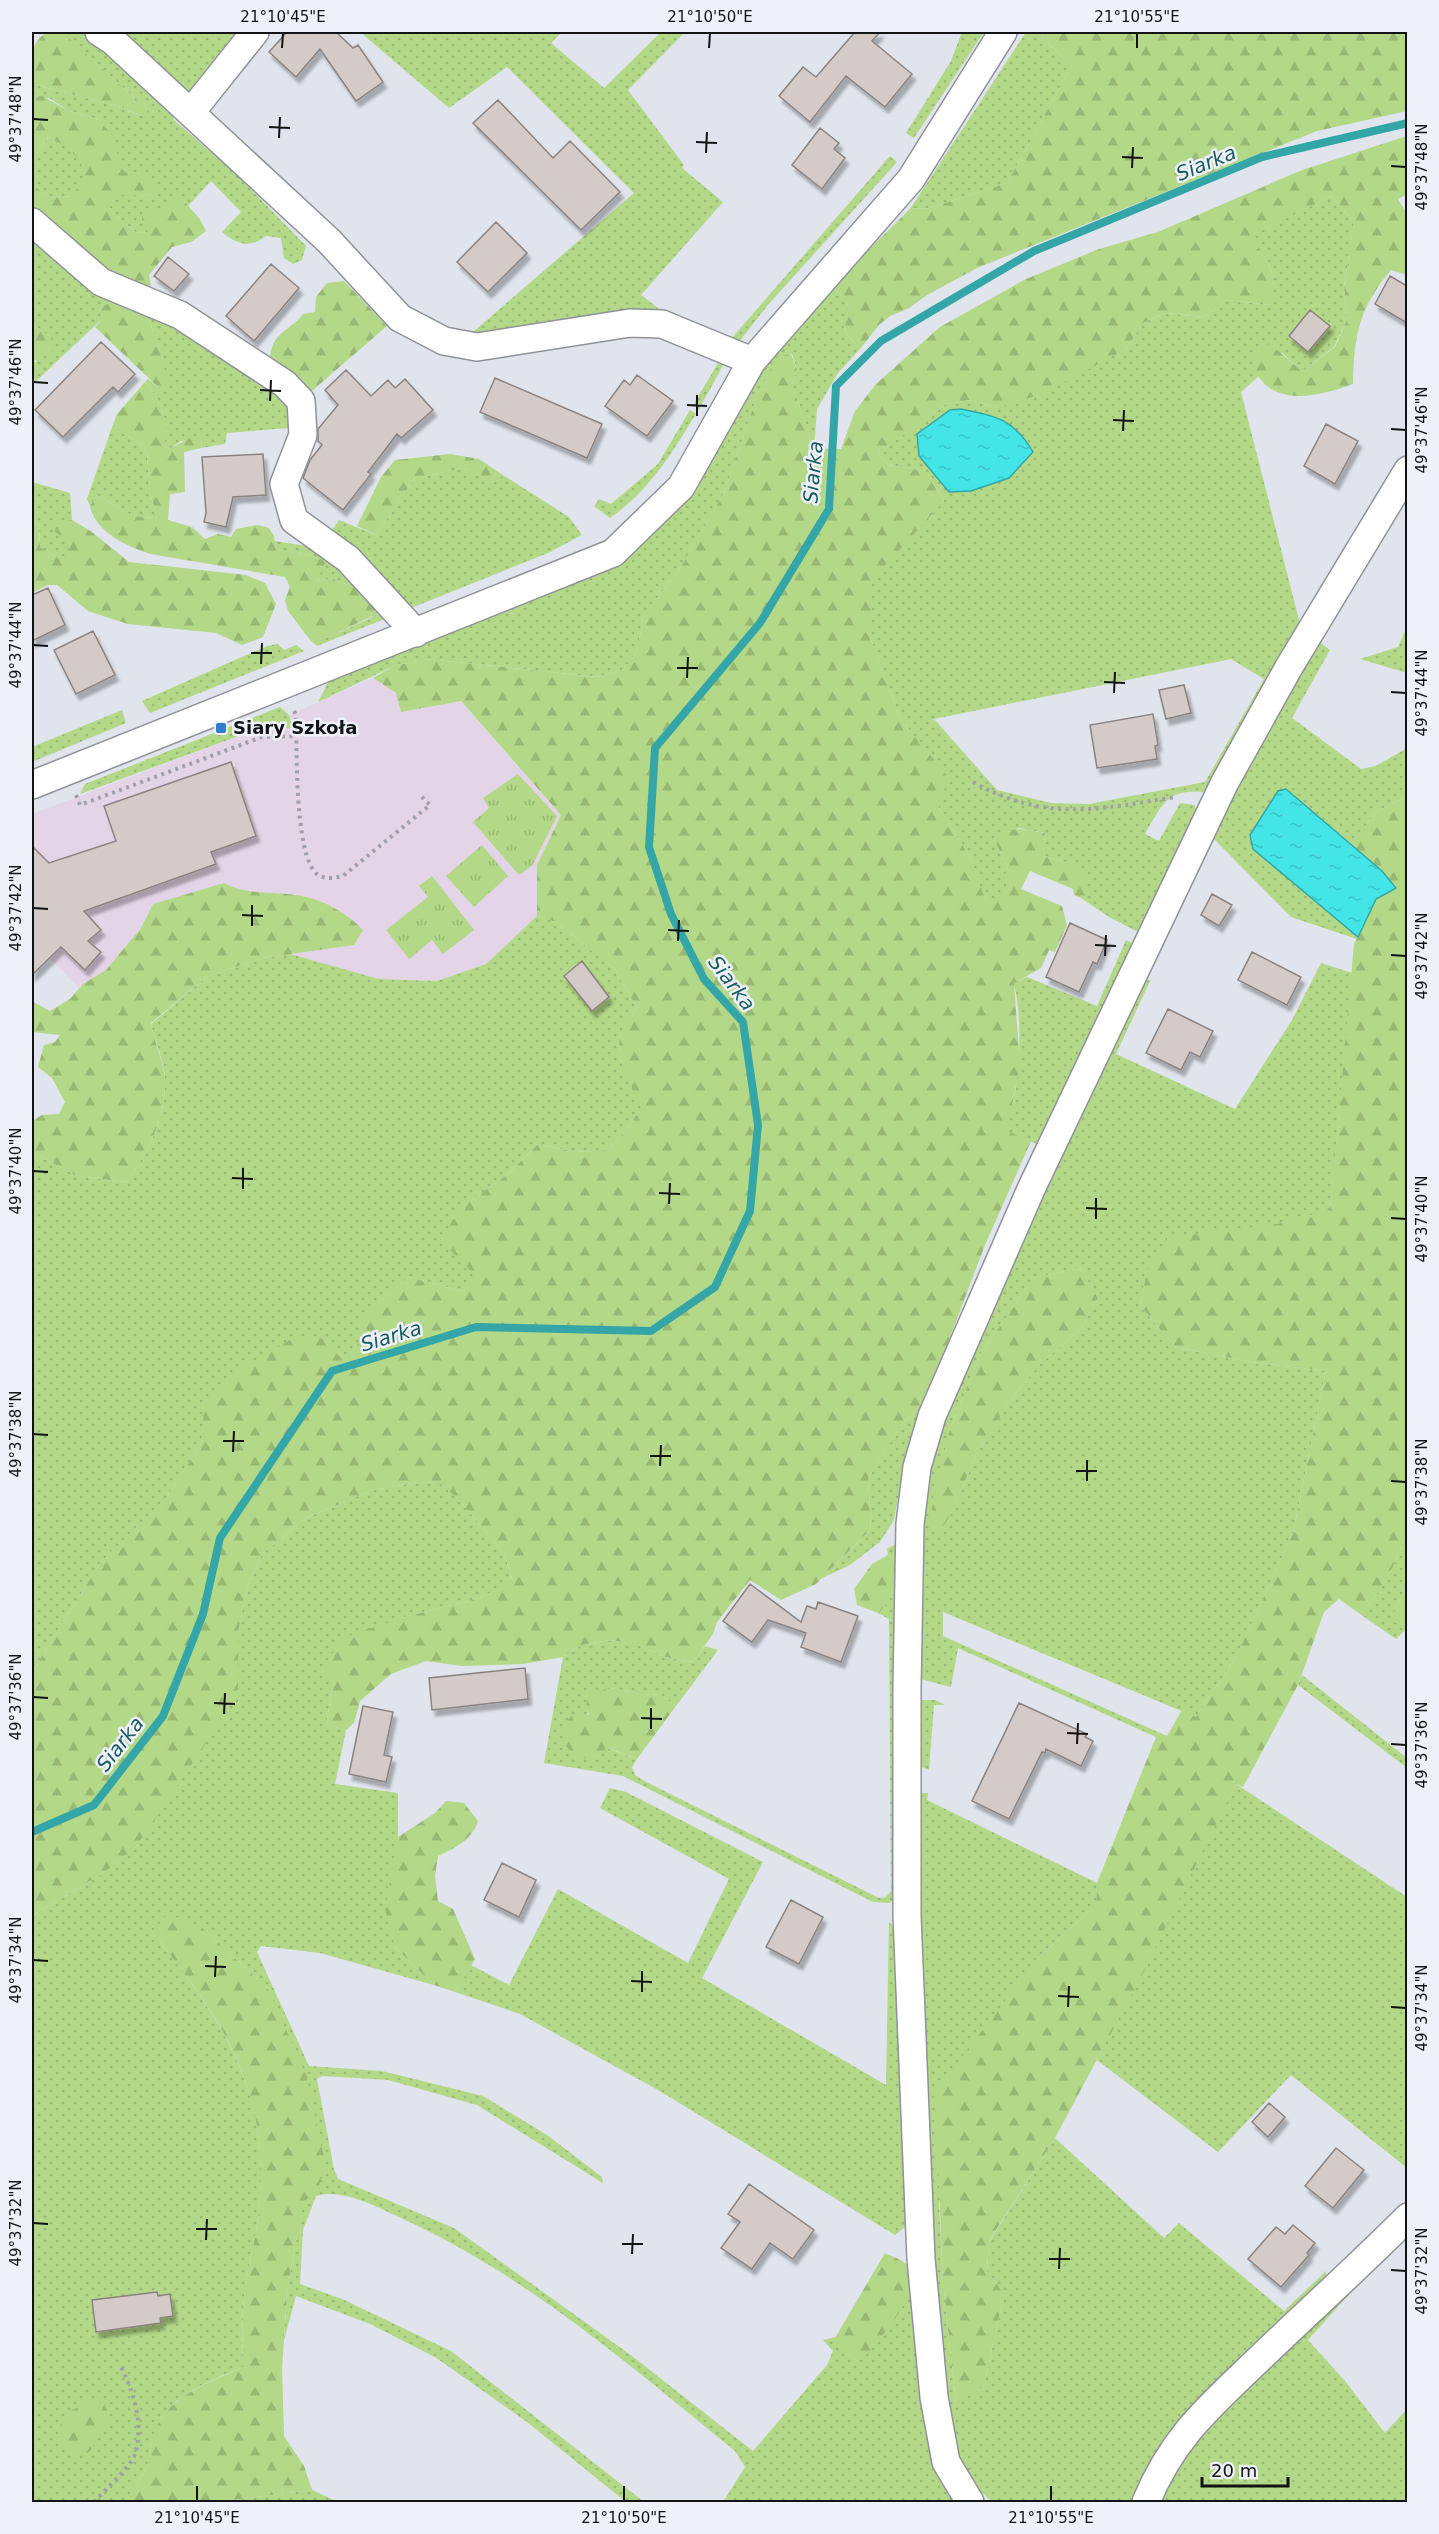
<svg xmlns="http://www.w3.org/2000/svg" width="1439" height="2534" font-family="'DejaVu Sans',sans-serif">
  <defs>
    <pattern id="grass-dots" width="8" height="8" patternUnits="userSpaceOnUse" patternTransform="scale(1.5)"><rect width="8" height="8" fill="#b3d887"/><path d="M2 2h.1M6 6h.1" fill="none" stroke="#99b874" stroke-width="1.8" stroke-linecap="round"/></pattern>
    <pattern id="forest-firs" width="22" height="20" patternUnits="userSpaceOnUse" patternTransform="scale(1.5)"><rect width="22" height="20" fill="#b3d887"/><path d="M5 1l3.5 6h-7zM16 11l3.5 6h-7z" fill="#99b874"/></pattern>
    <pattern id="park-tufts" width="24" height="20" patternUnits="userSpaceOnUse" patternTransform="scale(1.5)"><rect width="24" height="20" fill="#b3d887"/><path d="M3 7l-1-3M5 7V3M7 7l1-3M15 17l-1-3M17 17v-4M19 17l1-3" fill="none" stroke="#99b874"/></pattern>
    <pattern id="water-ripples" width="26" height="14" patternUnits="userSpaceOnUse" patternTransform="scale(1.5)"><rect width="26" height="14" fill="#43e5e7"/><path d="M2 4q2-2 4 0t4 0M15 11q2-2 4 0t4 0" fill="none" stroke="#3ac4c5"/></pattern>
    <filter id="shadow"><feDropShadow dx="3.5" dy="6" stdDeviation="1.5" flood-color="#0004"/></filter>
  </defs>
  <rect width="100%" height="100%" fill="#e0e4ec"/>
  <!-- education -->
  <path fill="#e4d4e7" d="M 373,678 L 419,709 L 460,701 L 561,815 L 537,865 L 537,916 L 486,964 L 437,981 L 379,979 L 290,954 L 353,945 L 304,896 L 238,891 L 224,883 L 153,904 L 141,928 L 106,970 L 79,988 L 32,940 L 32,814 L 261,728 L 292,728 L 289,715 Z"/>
  <!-- grass -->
  <path fill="url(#grass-dots)" fill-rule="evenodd" d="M 56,32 L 86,32 L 181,110 L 173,119 L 239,177 L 306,246 L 302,260 L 293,264 L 284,258 L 281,238 L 266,236 C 249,249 237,244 222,232 L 241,212 L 211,181 L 188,206 L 181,198 L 149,232 L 136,233 L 109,209 L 116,194 L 156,196 L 138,173 L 123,172 L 98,119 L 69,111 L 49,98 L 32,98 L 32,84 L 117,106 L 142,116 L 148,110 L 86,54 Z
    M 108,32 L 246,32 L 191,98 Z
    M 360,32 L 562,32 L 551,43 L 604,88 L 661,32 L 685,32 L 628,90 L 684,165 L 682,168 L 723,202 L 641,295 L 662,311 L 465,339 L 634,193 L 507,67 L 449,108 Z
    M 962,32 L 984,32 L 914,138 L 906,133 L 951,61 Z
    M 1026,32 L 1044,32 L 1041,37 L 1072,65 L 1007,183 L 930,208 L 910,209 Z
    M 49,137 C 70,147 82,155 86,179 L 72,196 L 52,198 L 32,185 L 32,149 L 39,149 Z
    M 890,156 L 897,162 L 767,306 L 739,342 L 730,340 Z
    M 1331,196 L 1354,222 L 1344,287 L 1347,319 L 1334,347 L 1302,371 L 1282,353 L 1254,358 L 1259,376 L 1241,392 L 1301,628 L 1205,792 C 1168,788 1162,804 1145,834 L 1159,841 L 1180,803 L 1195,805 L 1196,813 L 1138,932 L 1109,917 L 1081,898 L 1089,893 L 1066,862 L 1043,856 L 1045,833 L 1019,828 L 994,839 L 1008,869 L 1011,893 L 986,903 L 970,857 L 938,806 L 948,778 L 900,718 L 870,637 L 870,581 L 944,501 L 925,471 L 888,465 L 878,453 L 946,404 L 971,400 L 997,408 L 1126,349 L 1143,323 L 1165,313 L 1204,317 L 1227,300 L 1269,305 C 1280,275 1268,260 1250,236 ZM 1231,659 L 1264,679 L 1205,782 L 1089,804 L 1051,803 L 997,790 L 934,719 Z
    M 32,233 L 118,297 L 99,309 L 103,318 L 32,385 L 32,362 L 36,362 L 51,337 L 32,324 Z
    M 833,285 L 849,307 L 844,331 L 860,349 L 838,373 L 817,409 L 814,448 L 792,385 L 797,369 L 792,354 L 779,356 L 758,393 L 724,493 L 676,575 L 644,614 L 637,651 L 624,669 L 597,677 L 428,659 L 394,666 L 318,702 L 331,677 L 617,557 L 653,534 L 708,467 L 772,353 Z
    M 145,309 L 291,394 L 301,427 L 227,433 L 225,444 L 201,448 L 202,439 L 181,441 L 171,448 L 163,447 C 171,424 161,400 145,382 L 148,379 L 159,388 L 163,359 Z
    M 723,355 L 726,360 L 699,409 L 693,405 Z
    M 690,410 L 696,414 C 672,453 649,491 610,518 L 594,506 L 599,499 L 611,504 L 658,464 Z
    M 112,427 L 140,443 L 147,453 L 150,493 L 157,518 L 133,516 L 97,495 L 90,506 L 87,499 Z
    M 464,468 L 493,483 L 503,475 L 569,517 L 582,535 L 548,553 L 411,608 L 329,535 L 339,520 L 376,535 L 415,478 Z
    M 32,482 L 70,493 L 72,520 L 60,521 L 69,543 L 69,556 L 55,556 L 40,547 L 39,527 L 32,518 Z
    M 275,541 L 325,549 L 365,583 L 375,597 L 380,596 L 388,610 L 387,618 L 317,646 L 311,641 C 338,636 360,622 384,611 L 360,586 L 348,585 L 331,578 L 317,581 L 325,561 L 310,555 L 276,550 Z
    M 1407,627 L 1407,673 L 1360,659 L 1398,647 Z
    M 1318,641 L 1330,650 L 1292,718 L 1361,769 L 1376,766 L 1407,748 L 1407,796 L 1376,812 L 1351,844 L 1286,789 L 1253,849 L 1358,936 L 1357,939 L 1291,917 L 1211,836 L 1245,768 Z
    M 278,644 L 284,650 L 296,645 L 304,651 L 150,713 L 142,701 L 267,646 Z
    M 280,707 L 289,715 L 293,728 L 261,728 L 80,794 L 85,784 Z
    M 122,710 L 126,723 L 32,762 L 32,747 Z
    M 537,916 L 556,922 L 614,969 L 637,1008 C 633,1014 627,1021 623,1028 C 611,1049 630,1087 643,1105 L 630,1126 L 607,1150 L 576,1152 L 538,1144 L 508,1174 L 461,1208 L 477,1276 L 466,1292 L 409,1277 L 358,1320 L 369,1333 L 343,1361 L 320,1337 L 206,1401 L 201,1444 L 167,1497 L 100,1563 L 32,1672 L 32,1152 L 77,1176 L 126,1182 C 148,1155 167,1114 165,1078 C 164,1061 155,1041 151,1024 L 206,977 L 262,958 L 290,954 L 379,979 L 437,981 L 486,964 Z
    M 1126,940 L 1134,944 L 1042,1146 L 1002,1130 C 1021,1108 1024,1009 1013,983 L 1027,977 L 1097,1006 Z
    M 1321,963 L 1352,973 L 1330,1211 L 1277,1224 L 1147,1271 L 1140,1305 L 1175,1347 L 1251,1362 L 1326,1371 L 1293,1533 L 1237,1655 L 1196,1717 L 943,1612 L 943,1636 L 1158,1732 L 1156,1737 L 958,1648 L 951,1687 L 920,1679 L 920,1512 L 930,1458 L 944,1413 L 1142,977 L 1150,981 L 1116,1054 L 1235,1109 L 1292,1020 ZM 1080,1268 L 1098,1298 L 1081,1329 L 1040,1364 L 1012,1398 L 976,1455 L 950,1516 L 951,1426 L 981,1353 L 1033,1278 Z
    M 925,1403 L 900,1487 L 894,1520 L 880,1542 L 850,1565 L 822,1578 L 871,1529 L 868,1478 L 903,1423 Z
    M 418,1482 L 440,1483 L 456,1497 L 504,1553 L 513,1583 L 479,1598 L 401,1618 L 334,1681 L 326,1724 L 346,1730 L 335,1784 L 398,1793 L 398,1837 L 394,1865 L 395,1947 L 434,1985 L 320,1953 L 261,1946 L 257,1952 L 309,2066 L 382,2071 L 483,2096 L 547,2135 L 602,2177 L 603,2183 L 477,2105 L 388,2080 L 322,2076 L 317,2079 L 334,2169 L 338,2179 L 454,2228 L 632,2356 L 753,2451 L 827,2365 L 833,2351 L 823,2340 L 835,2337 L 855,2360 L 913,2278 L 929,2447 L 954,2502 L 723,2502 L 745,2467 L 735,2451 C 627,2363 519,2269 390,2213 C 369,2203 339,2189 316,2196 L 303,2230 L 300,2284 L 342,2299 L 451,2351 L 644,2502 L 626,2502 L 527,2422 L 435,2357 L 370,2324 L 296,2296 L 284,2340 L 287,2292 L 303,2202 L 318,2188 L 268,1989 L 205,1930 L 152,1932 C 219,2015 269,2088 260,2200 C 258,2233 247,2266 244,2299 C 241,2321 243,2345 243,2367 C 214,2380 176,2392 159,2422 C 150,2436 152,2456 145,2471 C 138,2482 131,2490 126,2502 L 32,2502 L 32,1916 L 106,1871 L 136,1847 L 238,1689 L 238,1633 L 247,1588 L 262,1554 L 306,1518 L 373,1490 Z
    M 1407,1530 L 1407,1587 L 1395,1609 L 1394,1622 L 1407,1625 L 1407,1628 L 1396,1639 L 1360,1614 C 1383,1591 1398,1560 1407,1530 Z
    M 900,1541 L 894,1900 L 889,1903 L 873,1902 L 623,1776 L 544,1763 L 563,1657 L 581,1645 L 611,1640 L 638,1645 L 665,1657 L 693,1662 L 705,1646 L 718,1650 L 676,1706 L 661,1695 L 640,1694 L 612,1688 L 587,1706 L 591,1758 L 607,1748 L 637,1759 L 632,1767 L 635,1775 L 646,1782 L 879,1898 L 886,1897 L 891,1891 L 889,1619 L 878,1613 C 892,1601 899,1577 896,1559 L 888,1555 L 887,1549 Z
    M 1302,1675 L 1407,1758 L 1407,1768 L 1298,1685 Z
    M 919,1700 L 935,1700 L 945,1705 L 934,1705 L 929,1770 L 914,1764 Z
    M 1236,1784 L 1407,1897 L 1407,2168 L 1291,2075 L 1218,2152 L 1097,2060 Z
    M 610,1788 L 626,1792 L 763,1862 L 702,1978 L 886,2085 L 889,1922 L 901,1934 L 910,2223 L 895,2235 L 658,2090 L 520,2014 L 455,1992 L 471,1965 L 509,1985 L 558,1889 L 688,1963 L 729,1879 L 600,1808 Z
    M 915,1793 L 928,1793 L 927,1800 L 1097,1883 L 1096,1905 L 1037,1959 L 939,2202 L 943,2282 L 956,2403 L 984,2386 L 1004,2294 L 987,2271 L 989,2242 L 1055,2138 L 1164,2238 L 1179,2223 L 1284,2311 L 1326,2271 L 1327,2286 L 1167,2435 L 1136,2502 L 992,2502 L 971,2482 L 950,2435 L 933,2271 Z
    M 1407,2230 L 1308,2340 L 1345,2381 L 1385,2433 L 1407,2409 L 1407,2502 L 1151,2502 L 1199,2427 Z
    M 312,2490 L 338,2502 L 217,2502 Z"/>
  <!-- forest -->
  <path fill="url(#forest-firs)" d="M 48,32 L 65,35 L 148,110 L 143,116 L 117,106 L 32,84 C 31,64 28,42 48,32 Z
    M 1044,32 L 1407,32 L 1407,111 L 1317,131 L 977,268 L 927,295 L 909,308 L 890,316 L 879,325 L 860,349 L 844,331 L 849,307 L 833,285 L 910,209 L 930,208 L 1007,183 L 1072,65 L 1041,37 Z
    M 42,96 L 69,111 L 98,119 L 112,135 L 123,172 L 138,173 L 161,188 L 156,196 L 116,195 L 109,209 L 136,233 L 148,232 L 142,223 L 142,210 L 160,210 L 169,198 L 181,198 L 199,218 L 206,231 L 191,242 L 172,247 L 149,275 L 151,285 L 145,293 L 119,286 L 32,217 L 32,185 L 52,198 L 71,196 L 86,179 C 82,157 69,147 49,137 L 39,149 L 32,149 L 32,98 Z
    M 1407,136 L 1407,194 L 1398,199 L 1407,214 L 1407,275 L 1391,270 C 1359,308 1354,335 1353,384 C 1325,394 1280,408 1259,377 C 1256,372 1255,364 1254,358 L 1261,347 L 1270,344 L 1302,371 L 1335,347 L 1347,319 L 1344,287 L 1354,222 L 1331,196 L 1251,236 C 1267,259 1280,277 1270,305 L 1227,300 L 1204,317 L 1165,313 L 1143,323 L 1126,349 L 1042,394 L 997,408 L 971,400 L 946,404 L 878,453 L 888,465 L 925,471 L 944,501 L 870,582 L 870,637 L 900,718 L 949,778 L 938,806 L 970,857 L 986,902 L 1010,893 L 1002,878 L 1008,869 L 994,839 C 1010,825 1026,829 1045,833 L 1043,856 L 1066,862 L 1085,872 L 1089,894 L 1081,898 L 1074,895 L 1073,889 L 1030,871 L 1021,889 L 1062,906 L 1067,925 L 1055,952 L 1049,950 L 1041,968 L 1014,983 L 1020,1064 L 1009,1122 L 1003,1129 L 1031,1141 L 985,1245 L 925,1403 L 903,1423 L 868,1478 L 871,1529 L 816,1584 L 781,1600 L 750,1580 L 717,1622 L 713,1634 L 693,1662 L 665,1657 L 638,1645 L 611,1640 L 581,1645 L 563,1657 L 523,1664 L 462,1666 L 426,1661 L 391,1674 L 360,1701 L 354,1723 L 346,1730 L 326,1724 L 334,1681 L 322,1667 L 345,1637 L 401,1618 L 479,1598 L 513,1582 L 504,1553 L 456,1497 L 440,1483 L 418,1482 L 373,1490 L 306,1518 L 262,1554 L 247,1588 L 238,1633 L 238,1689 L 202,1749 L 136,1847 L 106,1871 L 32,1916 L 32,1672 L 100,1563 L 167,1497 L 201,1444 L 205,1401 L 245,1366 L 297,1336 L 320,1337 L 343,1360 L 369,1333 L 357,1320 L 409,1277 L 466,1292 L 476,1276 L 440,1240 L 461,1208 L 508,1174 L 538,1144 L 576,1152 L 607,1150 L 630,1126 L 642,1105 C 630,1087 611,1050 623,1027 C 626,1021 633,1014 637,1008 L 614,969 L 556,922 L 537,916 L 537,865 L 561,815 L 461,701 L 401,712 L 396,693 L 373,678 L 394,666 L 428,659 L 597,677 L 624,669 L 637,651 L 644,614 L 676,575 L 724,493 L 758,393 L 778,356 L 791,354 L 797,369 L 792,385 L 814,448 L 841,449 L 855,411 L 876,384 L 940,327 L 1026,279 L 1099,249 L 1158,232 L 1302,170 Z
    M 344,281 L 387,326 L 306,396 L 251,347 L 270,358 C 273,330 290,332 303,314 L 315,312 L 316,297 L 327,283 Z
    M 118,297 L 145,309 L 163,359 L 168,386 L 159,388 L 95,327 L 103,318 L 99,309 Z
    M 32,324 L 51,337 L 52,353 L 32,362 Z
    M 145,382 C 161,400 171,425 164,447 L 171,448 L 192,437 L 202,439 L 201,448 L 184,452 L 185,492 L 170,494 L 168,520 L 192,527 L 205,539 L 218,534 L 231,537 L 236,529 L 258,525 L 269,528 L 274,536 L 276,550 L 310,555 L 326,561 L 317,581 L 331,578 L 348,585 L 360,586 L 385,611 C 359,620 339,636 311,641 L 288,611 L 285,600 L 290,587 L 285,577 L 151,554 C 128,547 95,532 90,506 L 97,495 L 133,516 L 157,518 L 150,493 L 147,453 L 140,443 L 112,427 L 117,414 Z
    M 450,454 L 479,459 L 503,475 L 493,483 L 464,468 L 415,478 L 376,535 L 357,526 L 381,477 L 395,460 Z
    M 32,518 L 39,527 L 40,547 L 55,556 L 69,556 L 69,543 L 52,529 L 60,520 L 72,520 L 92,532 L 129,562 L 246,575 L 265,583 L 276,604 L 263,637 L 242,645 L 216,633 L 128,624 L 88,611 L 57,585 L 48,585 L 32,593 Z
    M 1407,796 L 1407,1530 C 1398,1560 1383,1591 1360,1614 L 1339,1599 L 1324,1612 L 1298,1685 L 1243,1787 L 1236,1784 L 1137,1985 L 1055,2138 L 989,2241 L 987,2271 L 1004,2294 L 984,2386 L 956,2404 L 943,2282 L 935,2092 L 1037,1959 L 1096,1905 L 1097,1883 L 1156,1737 L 1158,1732 L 1167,1736 L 1182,1710 L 1196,1717 L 1237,1655 L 1293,1533 L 1326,1371 L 1251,1362 L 1175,1347 L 1140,1305 L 1147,1271 L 1168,1237 L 1277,1224 L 1330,1210 L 1354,944 L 1376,899 L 1382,871 L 1351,844 L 1376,812 Z
    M 224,883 C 248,896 275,891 302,896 C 324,900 348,914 363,930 L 354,945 L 262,958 L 206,977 L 151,1023 C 154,1041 163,1060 165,1078 C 167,1114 148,1155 126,1182 L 77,1176 L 32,1152 L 32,1121 L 42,1115 L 59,1114 L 65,1102 L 52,1078 L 38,1067 L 44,1045 L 55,1042 L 60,1035 L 32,1032 L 32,1001 L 50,1011 L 70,999 L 83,984 L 106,970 L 141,928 L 153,904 Z
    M 1080,1268 L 1098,1298 L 1081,1329 L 1040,1364 L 1012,1398 L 976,1455 L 950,1516 L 938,1534 L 931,1520 L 934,1490 L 951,1426 L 981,1353 L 1033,1278 Z
    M 888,1555 L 896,1559 C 898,1577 893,1601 878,1613 L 857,1605 L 854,1589 L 872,1564 Z
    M 1407,1587 L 1408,1625 L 1407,1625 L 1393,1622 L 1395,1609 Z
    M 612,1688 L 640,1694 L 661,1695 L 676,1706 L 637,1759 L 608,1748 L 591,1758 L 577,1758 L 565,1745 L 562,1729 L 571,1716 L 589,1715 L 586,1706 L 589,1693 Z
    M 446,1801 L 464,1803 L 478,1821 C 472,1840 455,1848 438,1856 L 435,1876 L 438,1901 L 453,1909 L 475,1959 L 455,1992 L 434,1985 L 395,1947 L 385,1909 L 398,1837 L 435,1813 Z
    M 168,1913 L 205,1930 L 268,1989 L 307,2077 L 326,2167 L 318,2188 L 303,2203 L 287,2292 L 282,2369 L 284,2436 L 304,2466 L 312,2490 L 217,2502 L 126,2502 C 131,2490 138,2482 145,2471 C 152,2456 150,2436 159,2422 C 176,2392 214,2381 243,2367 C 243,2345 241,2321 244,2299 C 247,2266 258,2233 260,2199 C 268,2086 220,2016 152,1932 Z
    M 885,2253 C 891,2256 900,2259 906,2264 C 930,2286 879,2338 865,2357 L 855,2360 L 835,2338 Z
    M 92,2399 L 105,2405 L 111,2421 L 89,2452 L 71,2457 L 57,2431 L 69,2412 Z"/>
  <!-- park -->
  <path fill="url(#park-tufts)" d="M 518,774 L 557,816 L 532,866 L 519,875 L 473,822 L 489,808 L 483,798 Z
    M 482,845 L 508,876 L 474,907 L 446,876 Z
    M 432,876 L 474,930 L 443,954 L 432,940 L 409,959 L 386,930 L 428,897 L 419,886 Z"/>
  <!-- water -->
  <path fill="url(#water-ripples)" stroke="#34a6a8" stroke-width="1.5" d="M 961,409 C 996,416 1014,419 1033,452 L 1009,478 L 971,491 L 949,492 L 919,456 L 917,434 L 950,410 Z
    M 1286,789 L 1382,871 L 1396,888 L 1376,899 L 1358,937 L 1253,849 L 1250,835 L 1278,791 Z"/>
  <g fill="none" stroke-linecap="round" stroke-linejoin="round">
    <!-- stream -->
    <path stroke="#34a6a8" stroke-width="8" d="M 32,1832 L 94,1805 L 163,1716 L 203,1614 L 220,1538 L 332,1371 L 476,1327 L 651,1331 L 715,1287 L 750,1211 L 758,1125 L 743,1022 L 704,979 L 671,914 L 649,847 L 655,748 L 760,623 L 829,509 L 836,386 L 881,341 L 1034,251 L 1262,157 L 1408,123"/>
  </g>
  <!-- building -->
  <path fill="#d4cac7" stroke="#8c8380" stroke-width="1.5" filter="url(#shadow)" d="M 287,32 L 336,32 L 353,48 L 358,45 L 383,82 L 356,101 L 320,49 L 296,77 L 269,52 Z
    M 855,32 L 880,32 L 872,41 L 912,74 L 885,107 L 846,76 L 810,122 L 779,96 L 803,67 L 816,77 Z
    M 498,100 L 553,158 L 570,141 L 620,192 L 581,230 L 473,123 Z
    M 820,128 L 839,143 L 834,149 L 845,158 L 822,189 L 792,165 Z
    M 496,222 L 527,253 L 488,292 L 457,262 Z
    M 168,257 L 189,274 L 174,291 L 154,276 Z
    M 271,264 L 299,288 L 254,341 L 226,316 Z
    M 1390,276 L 1407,286 L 1407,323 L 1375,304 Z
    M 1310,310 L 1330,326 L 1308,352 L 1289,336 Z
    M 101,342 L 135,374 L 118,392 L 113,387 L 63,437 L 35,410 Z
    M 346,370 L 371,396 L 388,380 L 395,388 L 405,379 L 433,410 L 401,438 L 397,434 L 368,472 L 371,474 L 343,510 L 303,478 L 310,460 L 322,445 L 318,441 L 318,429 L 338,405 L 325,390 Z
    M 637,375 L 673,401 L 647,436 L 605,406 L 624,380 L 630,385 Z
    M 495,378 L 602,424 L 587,458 L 480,412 Z
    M 1326,424 L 1358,441 L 1335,484 L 1304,466 Z
    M 263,454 L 266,495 L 233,497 L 226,527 L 204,522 L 206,513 L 202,457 Z
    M 48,588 L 65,625 L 32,641 L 32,595 Z
    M 93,631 L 115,675 L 76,694 L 54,650 Z
    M 1184,685 L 1191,713 L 1166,719 L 1159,690 Z
    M 1153,714 L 1158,745 L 1155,746 L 1157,759 L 1097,768 L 1090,725 Z
    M 231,762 L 256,836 L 211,852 L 216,864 L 84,911 L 101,930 L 88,941 L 101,952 L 85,970 L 61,947 L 32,975 L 32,846 L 49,863 L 116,841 L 104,806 Z
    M 1212,894 L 1232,905 L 1219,926 L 1201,915 Z
    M 1070,923 L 1107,940 L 1097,964 L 1093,962 L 1079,992 L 1046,977 Z
    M 1252,952 L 1301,977 L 1287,1005 L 1238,980 Z
    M 582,961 L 609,997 L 592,1011 L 564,976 Z
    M 1168,1009 L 1213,1031 L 1200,1057 L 1190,1052 L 1181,1070 L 1146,1053 Z
    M 750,1584 L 801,1622 L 807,1606 L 816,1609 L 818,1602 L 858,1616 L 841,1662 L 801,1647 L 806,1633 L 768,1620 L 752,1642 L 723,1621 Z
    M 525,1668 L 528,1699 L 432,1710 L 429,1678 Z
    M 1019,1703 L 1087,1734 L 1085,1737 L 1093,1741 L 1081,1766 L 1046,1749 L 1045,1753 L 1042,1752 L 1009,1819 L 972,1801 Z
    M 363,1706 L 393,1712 L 384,1755 L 392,1757 L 386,1782 L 349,1774 Z
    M 502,1863 L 536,1880 L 519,1917 L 484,1900 Z
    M 791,1900 L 823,1917 L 799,1964 L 766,1947 Z
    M 1269,2103 L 1285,2117 L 1268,2137 L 1252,2122 Z
    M 1336,2148 L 1364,2170 L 1333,2208 L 1305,2186 Z
    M 749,2184 L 814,2230 L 793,2259 L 770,2243 L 752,2269 L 721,2248 L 740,2222 L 728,2214 Z
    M 1293,2225 L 1315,2243 L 1307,2253 L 1309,2255 L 1281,2287 L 1248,2259 L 1276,2227 L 1285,2234 Z
    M 157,2292 L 158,2296 L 170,2294 L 173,2316 L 160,2318 L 161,2323 L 96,2332 L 92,2300 Z"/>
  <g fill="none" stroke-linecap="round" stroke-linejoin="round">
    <!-- minor casing -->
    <g stroke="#8f9299" stroke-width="30">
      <path id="minor" d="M 99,32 L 113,41 L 329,241 L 400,318 L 444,341 L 477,347 L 630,323 L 662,324 L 752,361
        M 191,112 L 255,32
        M 32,222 L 101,282 L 180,315 L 285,384 L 301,401 L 303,435 L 284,484 L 294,520 L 348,559 L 416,633
        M 32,785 L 613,553 L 681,487 L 752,361 L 911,179 L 1003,32
        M 970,2502 L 946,2462 L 934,2397 L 921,2259 L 907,1916 L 907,1687 L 910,1524 L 917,1467 L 932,1416 L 1032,1187 L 1224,784 L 1289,667 L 1408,470
        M 1146,2502 C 1173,2437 1209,2407 1258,2360 C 1308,2312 1359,2266 1408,2217"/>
    </g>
    <!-- path -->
    <path stroke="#9ea1a8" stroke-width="4" stroke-dasharray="3 4.5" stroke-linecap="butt" d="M 294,711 L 296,715 C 297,745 294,856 317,874 C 325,880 334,878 343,876 L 430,805 L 420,795
      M 973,782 C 1046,823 1099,809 1176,797
      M 76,795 L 80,805 L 262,737 L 297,736
      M 94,2502 C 104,2491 128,2469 134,2457 C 145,2428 134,2392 121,2367"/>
    <!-- minor -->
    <use href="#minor" stroke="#fff" stroke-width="27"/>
  </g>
  <!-- ticks -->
  <path fill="none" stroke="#111315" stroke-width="2" d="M 282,48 L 283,33M 709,48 L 710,33M 1137,48 L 1137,33M 33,119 L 48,120M 269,127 L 290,128M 279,138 L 280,117M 696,142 L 717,143M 706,153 L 707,132M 1122,157 L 1143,158M 1391,166 L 1406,167M 1132,168 L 1133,147M 33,382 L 48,383M 260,390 L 281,391M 270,401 L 271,380M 687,405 L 707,406M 697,416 L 697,395M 1113,420 L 1134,421M 1391,429 L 1406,430M 1123,431 L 1124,410M 33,645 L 48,646M 251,653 L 272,653M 261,664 L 262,643M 677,668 L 698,668M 687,678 L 688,657M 1104,682 L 1125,683M 1391,692 L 1406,693M 1114,693 L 1115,672M 33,908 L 48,909M 242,915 L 263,916M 252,926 L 252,905M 668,930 L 689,931M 678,941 L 679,920M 1095,945 L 1116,946M 1391,955 L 1406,956M 1105,956 L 1106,935M 33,1171 L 48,1172M 232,1178 L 253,1179M 243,1189 L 243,1168M 659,1193 L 680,1194M 669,1204 L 670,1183M 1086,1208 L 1107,1209M 1391,1218 L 1406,1219M 1096,1219 L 1096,1198M 33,1434 L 48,1435M 223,1441 L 244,1441M 233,1452 L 234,1431M 650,1456 L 671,1456M 660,1466 L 661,1445M 1076,1471 L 1097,1471M 1087,1481 L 1087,1460M 1391,1481 L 1406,1482M 33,1697 L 48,1698M 214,1703 L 235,1704M 224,1714 L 225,1693M 641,1718 L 662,1719M 651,1729 L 651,1708M 1067,1733 L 1088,1734M 1077,1744 L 1078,1723M 1391,1744 L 1406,1745M 33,1960 L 48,1961M 205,1966 L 226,1967M 215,1977 L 216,1956M 631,1981 L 652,1982M 642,1992 L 642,1971M 1058,1996 L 1079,1997M 1068,2007 L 1069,1986M 1391,2007 L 1406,2008M 33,2223 L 48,2224M 196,2229 L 217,2229M 206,2240 L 207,2219M 622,2244 L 643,2244M 632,2254 L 633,2234M 1049,2259 L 1070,2259M 1059,2269 L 1060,2248M 1391,2270 L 1406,2271M 197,2501 L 197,2486M 624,2501 L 624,2486M 1051,2501 L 1051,2486"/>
  <!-- markers -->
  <rect fill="#317ece" stroke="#eef1fa" stroke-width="2" x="215" y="722" width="12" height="12" rx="3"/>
  <g text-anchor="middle" stroke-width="5" stroke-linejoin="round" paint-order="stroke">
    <!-- poi labels -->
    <g font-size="18" font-weight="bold" fill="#111315" stroke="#eef1fa" text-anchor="start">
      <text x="233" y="734">Siary Szkoła</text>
    </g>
    <!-- water labels -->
    <g font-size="20" font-style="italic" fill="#1b5c5d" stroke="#eef1fa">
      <text transform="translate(1206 163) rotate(-22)" y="7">Siarka</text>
      <text transform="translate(813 472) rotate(-85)" y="7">Siarka</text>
      <text transform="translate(732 983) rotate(53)" y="7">Siarka</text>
      <text transform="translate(391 1336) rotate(-17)" y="7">Siarka</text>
      <text transform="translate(120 1744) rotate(-52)" y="7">Siarka</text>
    </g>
  </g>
  <!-- border -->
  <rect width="1439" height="2534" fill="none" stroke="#eef1fa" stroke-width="66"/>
  <!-- scale -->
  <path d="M1202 2477v9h86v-9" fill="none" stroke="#111315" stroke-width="3"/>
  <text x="1211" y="2477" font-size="18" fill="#111315" stroke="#eef1fa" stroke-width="4.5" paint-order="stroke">20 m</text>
  <rect x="33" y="33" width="1373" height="2468" fill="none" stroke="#111315" stroke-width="2"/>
  <g font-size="15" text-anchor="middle" fill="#111315">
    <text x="283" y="22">21°10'45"E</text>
    <text x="710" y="22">21°10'50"E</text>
    <text x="1137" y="22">21°10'55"E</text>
    <text transform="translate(16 119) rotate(-90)" y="5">49°37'48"N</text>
    <text transform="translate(1422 167) rotate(-90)" y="5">49°37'48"N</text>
    <text transform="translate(16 382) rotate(-90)" y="5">49°37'46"N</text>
    <text transform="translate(1422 430) rotate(-90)" y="5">49°37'46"N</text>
    <text transform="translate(16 645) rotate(-90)" y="5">49°37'44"N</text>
    <text transform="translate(1422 693) rotate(-90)" y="5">49°37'44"N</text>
    <text transform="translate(16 908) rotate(-90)" y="5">49°37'42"N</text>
    <text transform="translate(1422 956) rotate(-90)" y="5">49°37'42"N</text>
    <text transform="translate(16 1171) rotate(-90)" y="5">49°37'40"N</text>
    <text transform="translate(1422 1219) rotate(-90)" y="5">49°37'40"N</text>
    <text transform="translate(16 1434) rotate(-90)" y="5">49°37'38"N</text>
    <text transform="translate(1422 1482) rotate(-90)" y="5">49°37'38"N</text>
    <text transform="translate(16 1697) rotate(-90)" y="5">49°37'36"N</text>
    <text transform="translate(1422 1745) rotate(-90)" y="5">49°37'36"N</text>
    <text transform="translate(16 1960) rotate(-90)" y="5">49°37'34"N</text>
    <text transform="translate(1422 2008) rotate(-90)" y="5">49°37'34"N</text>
    <text transform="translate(16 2223) rotate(-90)" y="5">49°37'32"N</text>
    <text transform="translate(1422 2271) rotate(-90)" y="5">49°37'32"N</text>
    <text x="197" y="2523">21°10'45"E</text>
    <text x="624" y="2523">21°10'50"E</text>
    <text x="1051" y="2523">21°10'55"E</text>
  </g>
</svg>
